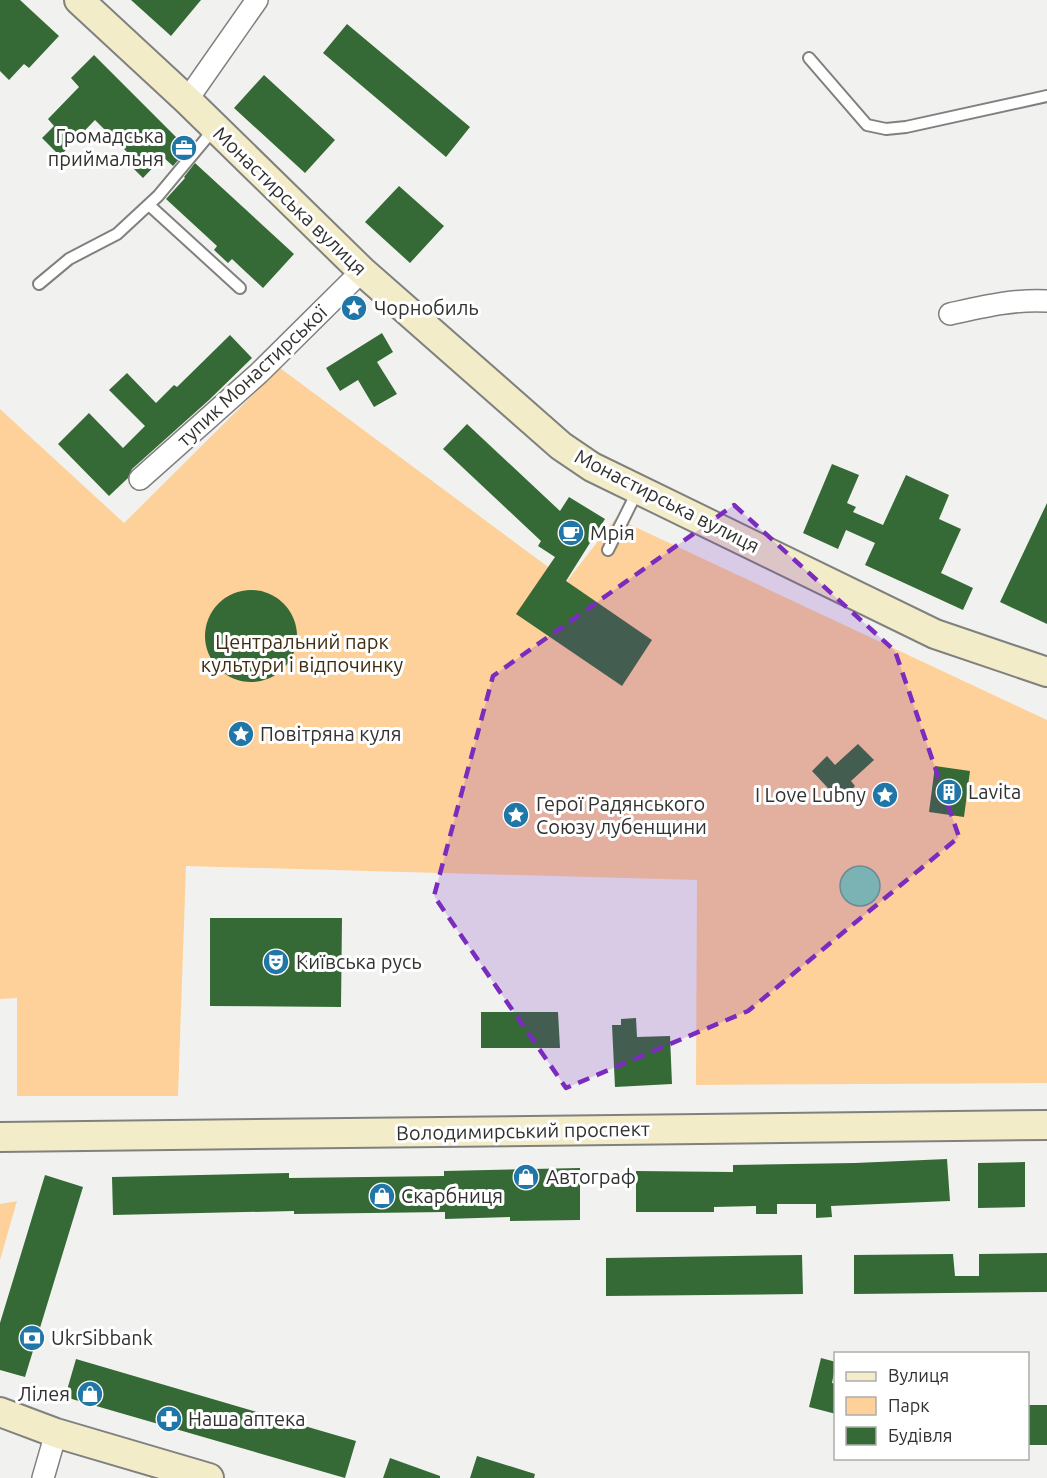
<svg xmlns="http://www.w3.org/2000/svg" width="1047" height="1478" font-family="Ubuntu,sans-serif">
  <rect width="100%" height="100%" fill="#f1f2ef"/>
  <!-- green -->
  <path fill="#fdd199" d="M 280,368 L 567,581 L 616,518 L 1047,720 L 1047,1083 L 696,1085 L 697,880 L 186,866 L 178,1096 L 17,1096 L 17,998 L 0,999 L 0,409 L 124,523 Z
    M 17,1201 L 0,1260 L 0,1204 Z"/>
  <!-- water -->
  <path fill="#7bd4b2" stroke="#65a38b" stroke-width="1.5" d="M840 886a20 20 0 1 1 40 0a20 20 0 1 1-40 0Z"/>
  <!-- building -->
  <path fill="#356a36" d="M 0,0 L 20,0 L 59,36 L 29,68 L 24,64 L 9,80 L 0,71 Z
    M 131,0 L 201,0 L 171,36 Z
    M 347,24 L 470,127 L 446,157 L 323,53 Z
    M 94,55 L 188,149 L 173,166 L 163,157 L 143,178 L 131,166 L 136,161 L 95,120 L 60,156 L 42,138 L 54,126 L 48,119 L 79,87 L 71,78 Z
    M 264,75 L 335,140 L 305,173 L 234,108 Z
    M 195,163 L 294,254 L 263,288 L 232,259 L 228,263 L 214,250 L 217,246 L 166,199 L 185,178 L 184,177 Z
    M 399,186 L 444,226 L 410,263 L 365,222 Z
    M 382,333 L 393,352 L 377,362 L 397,394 L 374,407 L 358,380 L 340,391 L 326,368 Z
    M 230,335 L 252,358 L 209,400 L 132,469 L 128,478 L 109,496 L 58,444 L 89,413 L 123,448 L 145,426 L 109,390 L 127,373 L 156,403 L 174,385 L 177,387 Z
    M 467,424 L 560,511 L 569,497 L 605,519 L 566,581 L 652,640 L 622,686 L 516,614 L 555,557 L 538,546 L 541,541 L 443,449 Z
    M 832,464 L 859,475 L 847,503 L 856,507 L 853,512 L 883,525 L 906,475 L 949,495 L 939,519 L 961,529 L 941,573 L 973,588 L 963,610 L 865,565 L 875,543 L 846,530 L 838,549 L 803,533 Z
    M 1047,503 L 1047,624 L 1000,602 Z
    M205 636a46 46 0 1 1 92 0a46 46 0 1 1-92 0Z
    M 858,744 L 874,760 L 851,781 L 855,786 L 840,801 L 812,771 L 827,756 L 835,765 Z
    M 935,766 L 970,771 L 964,817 L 929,812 Z
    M 210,918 L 342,918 L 341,1007 L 210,1006 Z
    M 481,1012 L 558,1012 L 560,1048 L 481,1048 Z
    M 636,1018 L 637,1037 L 670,1036 L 672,1084 L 615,1087 L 612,1025 L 621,1025 L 621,1019 Z
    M 947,1159 L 950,1201 L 831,1206 L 832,1217 L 816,1218 L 816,1204 L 777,1204 L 777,1214 L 756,1214 L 756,1206 L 714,1207 L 714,1212 L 636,1212 L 636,1171 L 733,1172 L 733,1165 L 855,1163 Z
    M 1025,1162 L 1025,1207 L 978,1208 L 978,1163 Z
    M 580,1168 L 580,1220 L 510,1221 L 510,1217 L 445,1219 L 445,1212 L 294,1214 L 294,1211 L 113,1215 L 112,1177 L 289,1173 L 289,1178 L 444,1176 L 444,1171 Z
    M 45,1175 L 83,1187 L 25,1377 L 0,1370 L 0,1323 Z
    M 1047,1253 L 1047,1292 L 854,1294 L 854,1255 L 953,1254 L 955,1276 L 979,1276 L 979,1254 Z
    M 802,1255 L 803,1294 L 606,1296 L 606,1258 Z
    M 821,1358 L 836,1362 L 832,1383 L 836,1384 L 836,1414 L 809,1407 Z
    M 76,1359 L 356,1441 L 345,1478 L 65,1397 Z
    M 1028,1405 L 1047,1405 L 1047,1445 L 1028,1445 Z
    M 477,1456 L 535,1474 L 534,1478 L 470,1478 Z
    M 390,1458 L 440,1476 L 440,1478 L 383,1478 Z"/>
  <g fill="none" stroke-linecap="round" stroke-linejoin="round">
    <!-- service casing -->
    <g stroke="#80817e" stroke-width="14">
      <path id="service" d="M 809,58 L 867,125 L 886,129 L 906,127 L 1047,96
        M 149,205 L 240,288
        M 39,284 L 69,259 L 117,234 L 158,196 L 214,129
        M 608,550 L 638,490"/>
    </g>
    <!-- minor casing -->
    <g stroke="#80817e" stroke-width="24">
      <path id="minor" d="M 187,100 L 257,0
        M 950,314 C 982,307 1014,299 1047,301
        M 140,479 L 259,373 L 362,271
        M 43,1478 L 56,1433"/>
    </g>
    <!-- secondary casing -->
    <g stroke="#80817e" stroke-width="32">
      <path id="secondary" d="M 79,0 L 187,100 L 362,271 L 561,446 L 592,467 L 935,634 L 1047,672
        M 0,1137 L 1047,1125
        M 0,1412 L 56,1433 L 209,1478"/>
    </g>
    <!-- service -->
    <use href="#service" stroke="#fff" stroke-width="10"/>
    <!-- minor -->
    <use href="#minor" stroke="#fff" stroke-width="21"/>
    <!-- secondary -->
    <use href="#secondary" stroke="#f3ecc9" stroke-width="28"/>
  </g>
  <!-- marked area -->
  <path fill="#7b2cbf" fill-opacity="0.2" stroke="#7b2cbf" stroke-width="4.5" stroke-dasharray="12 8" stroke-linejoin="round" d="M 734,505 L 895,651 L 959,837 L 748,1011 L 566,1088 L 434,896 L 493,676 Z"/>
  <!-- icons -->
  <defs>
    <g id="office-disc" transform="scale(1.35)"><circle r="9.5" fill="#2076a6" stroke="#fff"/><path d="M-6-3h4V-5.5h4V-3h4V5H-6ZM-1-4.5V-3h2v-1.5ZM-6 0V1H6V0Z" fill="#fff"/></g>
    <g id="sight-disc" transform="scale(1.35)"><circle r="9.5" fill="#2076a6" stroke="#fff"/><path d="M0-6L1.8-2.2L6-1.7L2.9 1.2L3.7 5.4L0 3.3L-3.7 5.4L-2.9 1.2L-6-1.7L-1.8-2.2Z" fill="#fff"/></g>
    <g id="cafe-disc" transform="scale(1.35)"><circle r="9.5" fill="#2076a6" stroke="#fff"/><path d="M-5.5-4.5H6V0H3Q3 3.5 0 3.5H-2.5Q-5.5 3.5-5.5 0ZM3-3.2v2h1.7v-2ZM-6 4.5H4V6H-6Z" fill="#fff"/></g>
    <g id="building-disc" transform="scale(1.35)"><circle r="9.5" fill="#2076a6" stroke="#fff"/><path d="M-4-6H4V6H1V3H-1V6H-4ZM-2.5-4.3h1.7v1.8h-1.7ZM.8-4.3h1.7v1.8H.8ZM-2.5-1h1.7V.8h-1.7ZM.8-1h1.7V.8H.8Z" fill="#fff"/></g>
    <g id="theatre-disc" transform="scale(1.35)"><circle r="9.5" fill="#2076a6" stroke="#fff"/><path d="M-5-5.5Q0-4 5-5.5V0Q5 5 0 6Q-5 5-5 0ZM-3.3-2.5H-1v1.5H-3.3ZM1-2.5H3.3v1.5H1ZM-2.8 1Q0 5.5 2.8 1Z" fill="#fff"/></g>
    <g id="shop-disc" transform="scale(1.35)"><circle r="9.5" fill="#2076a6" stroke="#fff"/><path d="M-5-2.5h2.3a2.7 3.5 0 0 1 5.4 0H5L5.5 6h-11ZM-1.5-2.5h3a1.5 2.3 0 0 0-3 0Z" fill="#fff"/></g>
    <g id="bank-disc" transform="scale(1.35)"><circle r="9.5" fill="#2076a6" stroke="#fff"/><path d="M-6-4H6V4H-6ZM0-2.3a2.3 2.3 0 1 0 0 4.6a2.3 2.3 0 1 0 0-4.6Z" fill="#fff"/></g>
    <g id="pharmacy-disc" transform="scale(1.35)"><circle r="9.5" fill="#2076a6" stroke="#fff"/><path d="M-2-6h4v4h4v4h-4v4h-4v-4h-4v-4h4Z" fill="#fff"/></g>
  </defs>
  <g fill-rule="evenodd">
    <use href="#office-disc" x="184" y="148"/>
    <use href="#sight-disc" x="354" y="308"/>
    <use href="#cafe-disc" x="571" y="533"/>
    <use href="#sight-disc" x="241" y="734"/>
    <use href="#building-disc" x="949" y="792"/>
    <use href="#sight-disc" x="885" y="795"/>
    <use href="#sight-disc" x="516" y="815"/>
    <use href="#theatre-disc" x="276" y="962"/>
    <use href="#shop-disc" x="526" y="1177"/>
    <use href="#shop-disc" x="382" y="1196"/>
    <use href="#bank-disc" x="32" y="1338"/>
    <use href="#shop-disc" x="90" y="1394"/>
    <use href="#pharmacy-disc" x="169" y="1419"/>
  </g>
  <g text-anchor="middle" stroke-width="6" stroke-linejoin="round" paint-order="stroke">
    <!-- poi labels -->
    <g font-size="20" fill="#313230" stroke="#fff" text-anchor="start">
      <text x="164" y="143" text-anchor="end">Громадська<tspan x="164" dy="23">приймальня</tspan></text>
      <text x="374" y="315">Чорнобиль</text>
      <text x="590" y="540">Мрія</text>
      <text x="260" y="741">Повітряна куля</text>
      <text x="968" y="799">Lavita</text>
      <text x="866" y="802" text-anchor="end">I Love Lubny</text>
      <text x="536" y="811">Герої Радянського<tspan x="536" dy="23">Союзу лубенщини</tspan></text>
      <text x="296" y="969">Київська русь</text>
      <text x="546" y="1184">Автограф</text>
      <text x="401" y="1203">Скарбниця</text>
      <text x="51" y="1345">UkrSibbank</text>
      <text x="70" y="1401" text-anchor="end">Лілея</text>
      <text x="188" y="1426">Наша аптека</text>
    </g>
    <!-- street labels -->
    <g font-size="20" fill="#313230" stroke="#fff">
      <text transform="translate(290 201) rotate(44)" y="7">Монастирська вулиця</text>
      <text transform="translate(252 376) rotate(-43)" y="7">тупик Монастирської</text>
      <text transform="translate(667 501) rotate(27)" y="7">Монастирська вулиця</text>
      <text transform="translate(523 1131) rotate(-1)" y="7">Володимирський проспект</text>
    </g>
    <!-- park labels -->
    <g font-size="20" fill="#402c10" stroke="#fff">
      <text x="302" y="649">Центральний парк<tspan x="302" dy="23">культури і відпочинку</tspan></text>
    </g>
  </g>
  <!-- legend -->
  <rect x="834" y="1352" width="195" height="108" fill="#ffffff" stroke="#adadac" stroke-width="1.5"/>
  <rect x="846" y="1372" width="30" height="9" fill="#f3ecc9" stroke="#adadac" stroke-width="1.5"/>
  <text x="888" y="1382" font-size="18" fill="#313230">Вулиця</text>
  <rect x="846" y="1397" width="30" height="18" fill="#fdd199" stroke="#adadac" stroke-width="1.5"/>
  <text x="888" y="1412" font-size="18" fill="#313230">Парк</text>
  <rect x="846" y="1427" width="30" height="18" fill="#356a36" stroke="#adadac" stroke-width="1.5"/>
  <text x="888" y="1442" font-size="18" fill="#313230">Будівля</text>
</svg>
